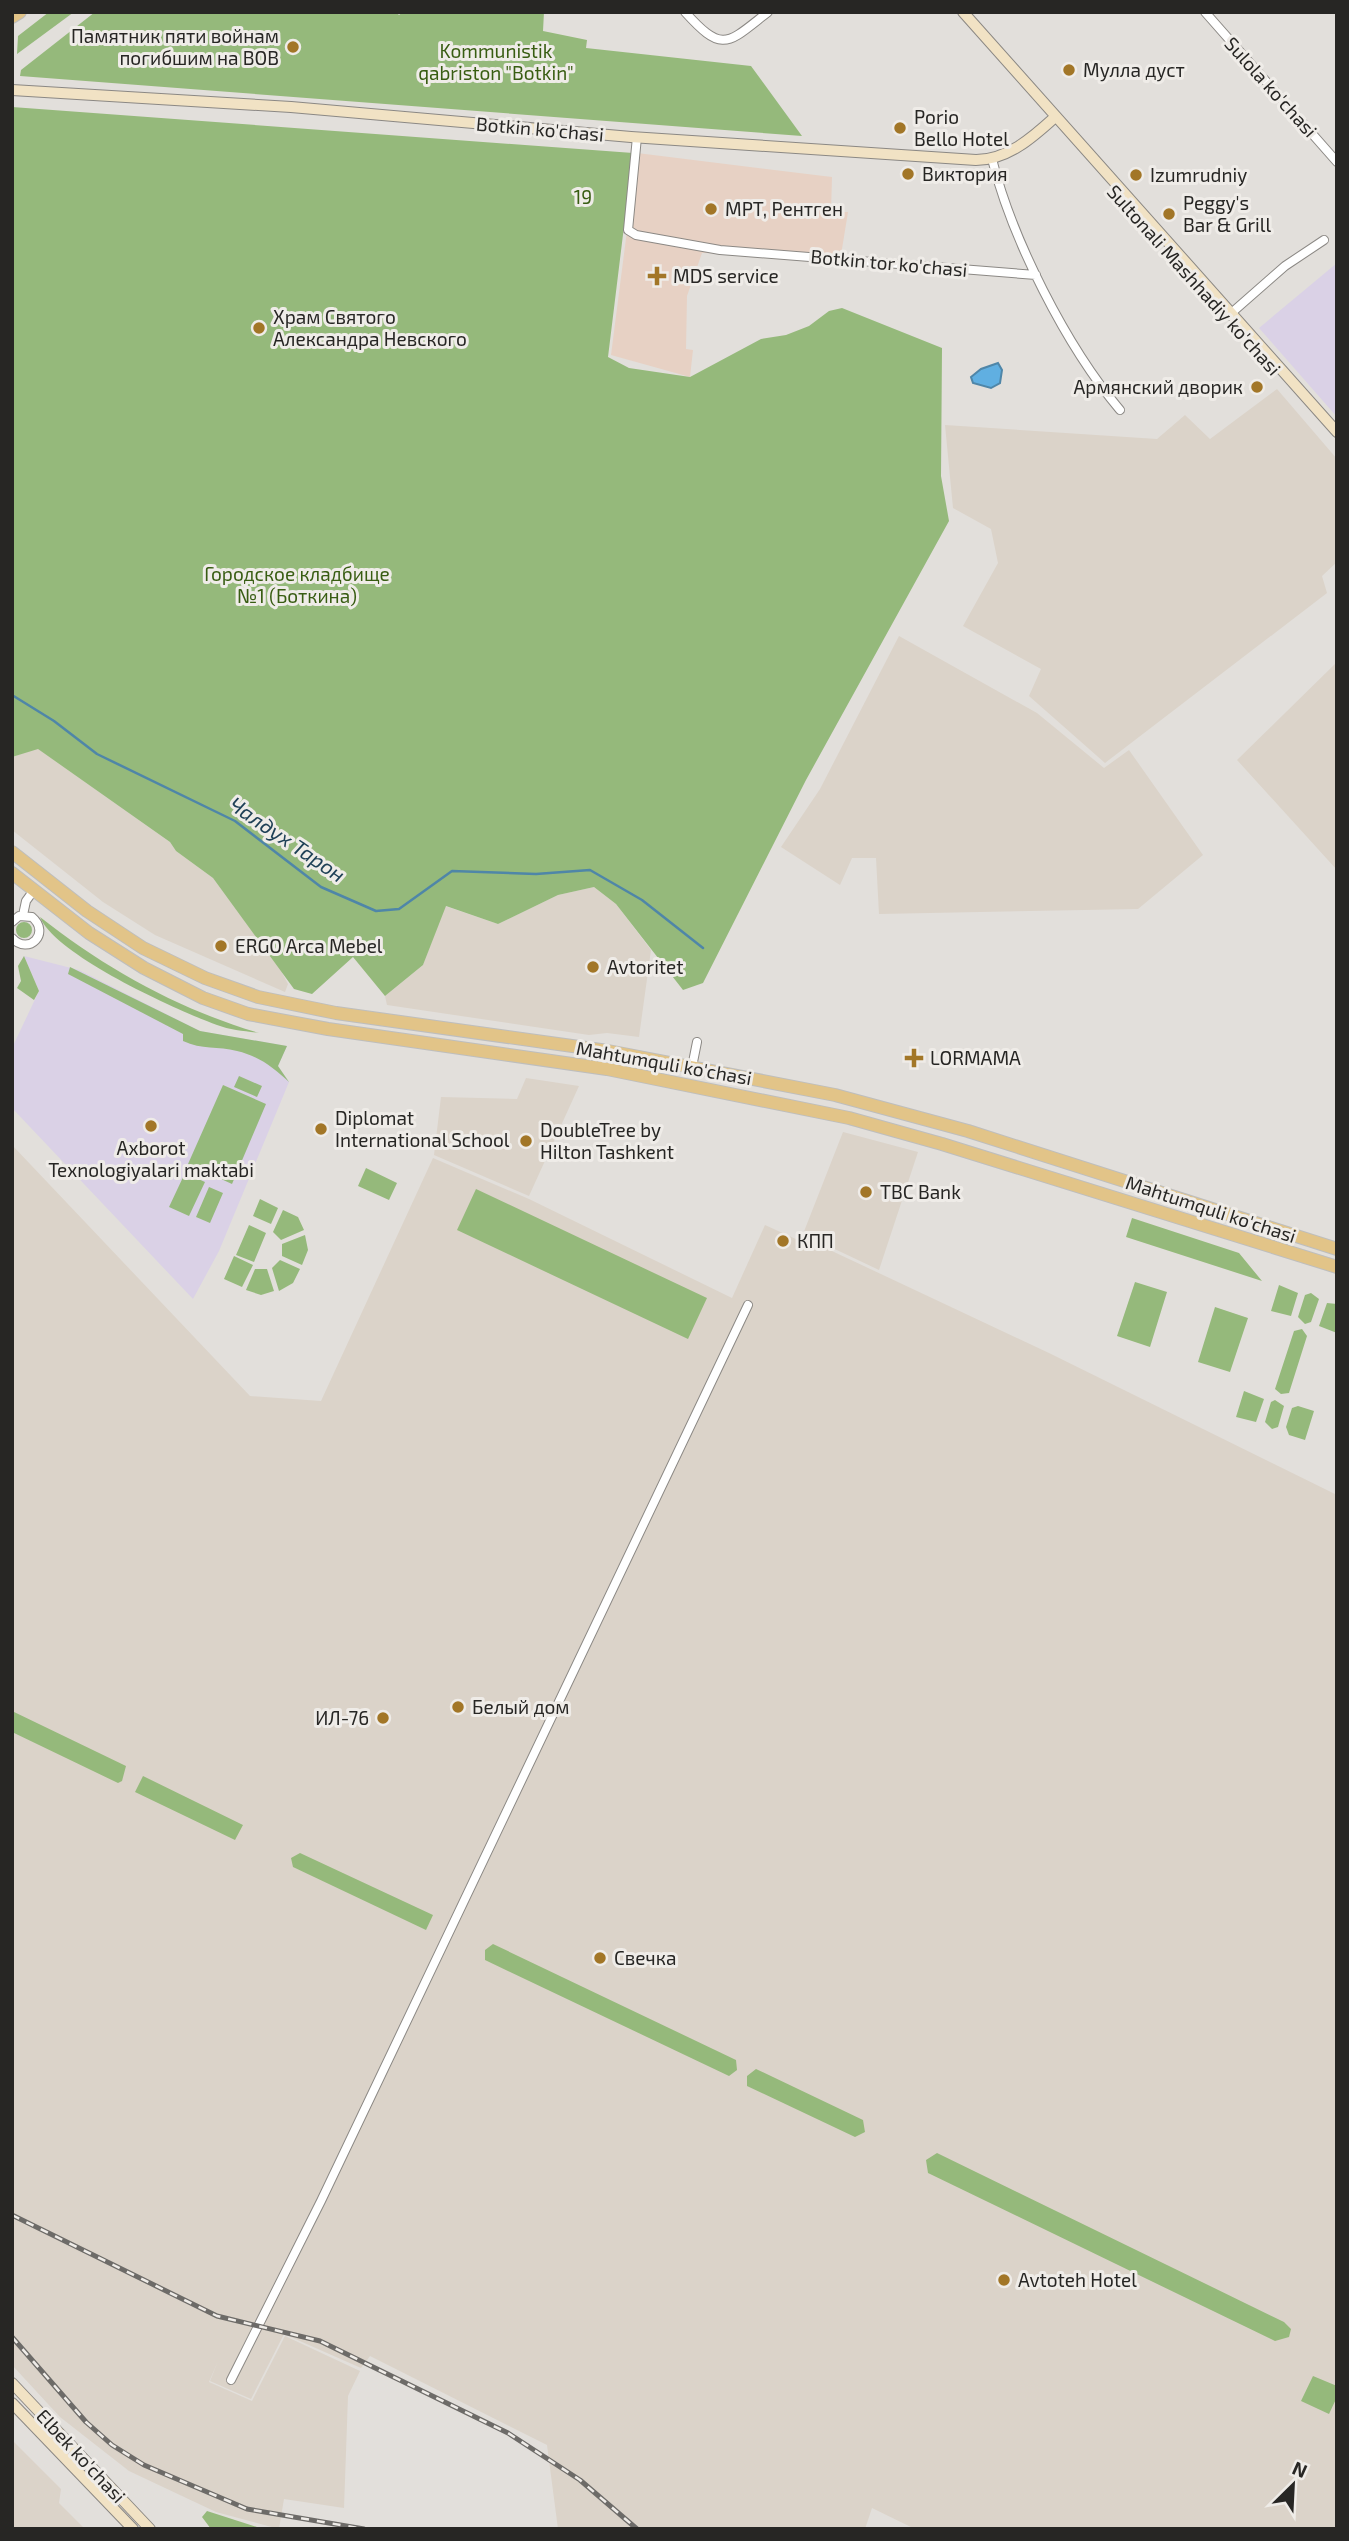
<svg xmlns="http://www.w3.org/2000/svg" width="1349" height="2541" font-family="'Exo 2',sans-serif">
  <rect width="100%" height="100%" fill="#e2dfdb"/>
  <!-- built -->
  <path fill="#dbd3c9" d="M 1277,389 L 1337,459 L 1337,562 L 1322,576 L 1327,593 L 1105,763 L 1029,696 L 1041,669 L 963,626 L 998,563 L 991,529 L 953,508 L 945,425 L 1157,439 L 1185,415 L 1210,439 Z
    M 899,636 L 1037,713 L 1104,768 L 1129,750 L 1203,855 L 1138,909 L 879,914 L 876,858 L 852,858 L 840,885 L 781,847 L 820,789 Z
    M 1337,662 L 1337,870 L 1237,760 Z
    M 37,748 L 170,842 L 176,851 L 213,878 L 279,967 L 288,984 L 285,992 L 155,935 L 103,902 L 12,830 L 12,757 Z
    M 594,887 L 616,904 L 651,950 L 639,1037 L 607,1033 L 589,1035 L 387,1005 L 385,996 L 423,965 L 445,906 L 498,924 L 558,895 Z
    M 526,1078 L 579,1086 L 529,1196 L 434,1155 L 441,1097 L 517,1099 Z
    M 843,1132 L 918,1152 L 879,1270 L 803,1234 Z
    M 12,1145 L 250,1396 L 321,1401 L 433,1158 L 529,1199 L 732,1298 L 765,1225 L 798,1240 L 800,1236 L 1049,1353 L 1337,1495 L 1337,2529 L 915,2529 L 872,2508 L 865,2529 L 558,2529 L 547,2445 L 370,2356 L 361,2368 L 284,2334 L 251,2399 L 210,2381 L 218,2361 L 209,2382 L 252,2401 L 285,2336 L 360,2371 L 348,2396 L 344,2508 L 284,2499 L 279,2529 L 216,2512 L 129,2471 L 60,2417 L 12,2365 Z
    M 12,2440 L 61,2489 L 59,2503 L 85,2529 L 12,2529 Z"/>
  <!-- education -->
  <path fill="#dad1e6" d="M 1337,263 L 1337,417 L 1259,328 Z
    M 24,956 L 79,970 L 200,1031 L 287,1046 L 278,1066 L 289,1082 L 219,1251 L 193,1299 L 12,1108 L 12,1048 L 39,991 Z"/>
  <!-- medical -->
  <path fill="#e7d1c4" d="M 637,153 L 832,177 L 831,212 L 848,212 L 841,255 L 702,253 L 687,296 L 686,349 L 693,350 L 690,377 L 611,355 Z"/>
  <!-- green -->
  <path fill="#95b97b" d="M 49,12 L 74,12 L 17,54 L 18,36 Z
    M 95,12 L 396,12 L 399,15 L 403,12 L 544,12 L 543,31 L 587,40 L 586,48 L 751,66 L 802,136 L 20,76 L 21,70 Z
    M 12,107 L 633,153 L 608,357 L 629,368 L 690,377 L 761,339 L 786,335 L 809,326 L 829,311 L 842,308 L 942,348 L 941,476 L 949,521 L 806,780 L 703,983 L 683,990 L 616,904 L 594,887 L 558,895 L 498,924 L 446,906 L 423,965 L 385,996 L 353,957 L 312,994 L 294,989 L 213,878 L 176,851 L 170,842 L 38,749 L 12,757 Z
    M 40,917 C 106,969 178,1009 259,1033 C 245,1031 230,1030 217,1025 C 176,1010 55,955 40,917 Z
    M16 930a8 8 0 1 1 16 0a8 8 0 1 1-16 0Z
    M 24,956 L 39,991 L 34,1000 L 17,988 L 21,981 L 18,966 Z
    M 70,967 L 200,1031 L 287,1046 L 278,1066 L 289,1082 C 274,1068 259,1056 237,1051 C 218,1046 202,1050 183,1041 L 183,1034 L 68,974 Z
    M 239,1076 L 262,1086 L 257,1097 L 234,1087 Z
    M 223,1085 L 266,1104 L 232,1184 L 188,1164 Z
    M 366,1168 L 397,1183 L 389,1200 L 358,1186 Z
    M 185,1173 L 205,1182 L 189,1216 L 169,1207 Z
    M 209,1187 L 223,1193 L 210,1223 L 196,1217 Z
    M 476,1189 L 707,1298 L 688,1339 L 457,1230 Z
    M 260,1199 L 278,1208 L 271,1224 L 253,1216 Z
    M 283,1210 L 298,1217 L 304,1230 L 281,1240 L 273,1232 Z
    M 1132,1218 L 1239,1253 L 1262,1281 L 1126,1237 Z
    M 249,1225 L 266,1233 L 254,1262 L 236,1255 Z
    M 305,1235 L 308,1250 L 302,1265 L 282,1256 L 282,1244 Z
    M 234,1256 L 253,1265 L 242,1287 L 224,1279 Z
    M 280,1260 L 300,1269 L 293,1283 L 279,1291 L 272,1268 Z
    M 255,1269 L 267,1269 L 274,1291 L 261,1295 L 246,1290 Z
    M 1135,1282 L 1167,1292 L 1150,1347 L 1117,1336 Z
    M 1279,1285 L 1298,1293 L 1291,1316 L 1271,1311 Z
    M 1311,1293 L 1319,1299 L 1311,1322 L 1305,1324 L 1298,1317 L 1305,1295 Z
    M 1327,1303 L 1337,1304 L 1337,1333 L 1319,1326 Z
    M 1215,1307 L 1248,1318 L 1230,1372 L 1198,1362 Z
    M 1302,1329 L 1307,1336 L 1289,1393 L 1281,1394 L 1275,1389 L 1294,1331 Z
    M 1244,1391 L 1264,1399 L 1256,1422 L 1236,1417 Z
    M 1275,1400 L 1284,1406 L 1278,1427 L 1272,1429 L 1265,1422 L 1271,1402 Z
    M 1298,1406 L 1314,1411 L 1305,1440 L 1289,1435 L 1286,1427 L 1292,1408 Z
    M 12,1711 L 126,1766 L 122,1781 L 118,1783 L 12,1732 Z
    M 143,1776 L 243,1825 L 235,1840 L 135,1792 Z
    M 300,1853 L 433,1915 L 426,1930 L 293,1867 L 291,1858 Z
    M 493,1944 L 736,2060 L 737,2070 L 729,2076 L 485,1960 L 485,1950 Z
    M 756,2069 L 863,2120 L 865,2132 L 855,2137 L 747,2086 L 747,2076 Z
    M 937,2153 L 1284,2322 L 1291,2329 L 1289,2337 L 1275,2341 L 928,2173 L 926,2160 Z
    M 1313,2376 L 1337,2386 L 1337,2397 L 1329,2414 L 1301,2401 Z
    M 207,2511 L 263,2529 L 211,2529 L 202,2517 Z"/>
  <!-- water -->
  <path fill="#60afe1" stroke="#4f86a8" stroke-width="2" d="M 998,363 L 1002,370 L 1000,383 L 991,388 L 973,383 L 971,377 L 981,369 Z"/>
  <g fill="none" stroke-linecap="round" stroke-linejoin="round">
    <!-- stream -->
    <path stroke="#4f86a8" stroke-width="2.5" d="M 12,695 L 54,721 L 97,754 L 235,821 L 321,887 L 376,911 L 399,909 L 452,871 L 536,874 L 590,870 L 642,900 L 703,948"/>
    <!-- street casing -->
    <g stroke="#8b8884" stroke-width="10">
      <path id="street" d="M 685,12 C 723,54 727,44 768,12
        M 1205,12 L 1337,162
        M 637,137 L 628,230 L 636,235 L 720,250 L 1036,275
        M 992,159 C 1012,239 1066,346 1120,410
        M 1228,316 L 1285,266 L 1324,240
        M 23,915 L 26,901 L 34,890
        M 12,922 L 19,916 L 32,917 C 51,933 29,956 12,938
        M 692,1067 L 697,1042
        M 231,2380 L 321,2201 L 748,1305"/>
    </g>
    <!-- secondary casing -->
    <g stroke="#8b8884" stroke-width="12">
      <path id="secondary" d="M 963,12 L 1337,432
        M 12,90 L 291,107 L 631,137 L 976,160 C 1007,160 1032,138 1054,118
        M 12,2383 L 150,2529
        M 12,2403 L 133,2529"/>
    </g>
    <!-- primary casing -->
    <g stroke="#bebebd" stroke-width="14">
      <path id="primary" d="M 12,17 L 20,12
        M 12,852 L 87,911 L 143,948 L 205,978 L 258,997 L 336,1013 L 608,1051 L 835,1095 L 968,1131 L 1337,1249
        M 12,873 L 89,933 L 144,968 L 203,998 L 248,1014 L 328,1029 L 607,1069 L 849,1118 L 942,1144 L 1337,1267"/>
    </g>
    <!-- street -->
    <use href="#street" stroke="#fff" stroke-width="8"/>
    <!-- secondary -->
    <use href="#secondary" stroke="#f1e2c4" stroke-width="10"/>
    <!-- primary -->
    <use href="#primary" stroke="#e2c488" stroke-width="12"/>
    <!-- rail casing -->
    <g stroke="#6d6b68" stroke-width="5">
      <path id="rail" d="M 12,2215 L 217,2316 L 320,2341 L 508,2433 L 580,2480 L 637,2529
        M 12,2337 L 86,2422 L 112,2445 L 144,2465 L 247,2509 L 364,2529"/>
    </g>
    <!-- rail -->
    <use href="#rail" stroke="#efece8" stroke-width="2.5" stroke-dasharray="8" stroke-linecap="butt"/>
  </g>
  <!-- markers -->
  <g fill="#a27627" stroke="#efece8" stroke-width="2.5">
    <circle cx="293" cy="47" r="7"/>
    <circle cx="1069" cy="70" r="7"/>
    <circle cx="900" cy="128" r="7"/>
    <circle cx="908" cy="174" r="7"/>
    <circle cx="1136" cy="175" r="7"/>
    <circle cx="711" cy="209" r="7"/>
    <circle cx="1169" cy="214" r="7"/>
    <path d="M653.5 265.5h7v7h7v7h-7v7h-7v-7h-7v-7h7z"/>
    <circle cx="259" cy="328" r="7"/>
    <circle cx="1257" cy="387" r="7"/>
    <circle cx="221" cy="946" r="7"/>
    <circle cx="593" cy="967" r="7"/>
    <path d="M910.5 1047.5h7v7h7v7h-7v7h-7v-7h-7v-7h7z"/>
    <circle cx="151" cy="1126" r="7"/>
    <circle cx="321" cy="1129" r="7"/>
    <circle cx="526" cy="1141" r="7"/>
    <circle cx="866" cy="1192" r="7"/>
    <circle cx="783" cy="1241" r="7"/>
    <circle cx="458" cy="1707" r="7"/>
    <circle cx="383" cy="1718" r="7"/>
    <circle cx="600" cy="1958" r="7"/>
    <circle cx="1004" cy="2280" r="7"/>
  </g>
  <g text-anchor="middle" stroke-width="6" stroke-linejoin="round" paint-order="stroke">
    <!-- poi labels -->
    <g font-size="19" fill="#272624" stroke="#efece8" text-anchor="start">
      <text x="279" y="43" text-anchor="end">Памятник пяти войнам<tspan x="279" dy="22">погибшим на ВОВ</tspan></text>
      <text x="1083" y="77">Мулла дуст</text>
      <text x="914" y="124">Porio<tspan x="914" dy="22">Bello Hotel</tspan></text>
      <text x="922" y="181">Виктория</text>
      <text x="1150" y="182">Izumrudniy</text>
      <text x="1183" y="210">Peggy's<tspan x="1183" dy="22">Bar &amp; Grill</tspan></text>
      <text x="725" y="216">МРТ, Рентген</text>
      <text x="673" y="283">MDS service</text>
      <text x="273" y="324">Храм Святого<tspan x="273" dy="22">Александра Невского</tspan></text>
      <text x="1243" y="394" text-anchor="end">Армянский дворик</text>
      <text x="235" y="953">ERGO Arca Mebel</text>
      <text x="607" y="974">Avtoritet</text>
      <text x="930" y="1065">LORMAMA</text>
      <text x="335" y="1125">Diplomat<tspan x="335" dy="22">International School</tspan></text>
      <text x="540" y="1137">DoubleTree by<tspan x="540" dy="22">Hilton Tashkent</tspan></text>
      <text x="151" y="1155" text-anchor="middle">Axborot<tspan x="151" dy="22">Texnologiyalari maktabi</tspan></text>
      <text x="880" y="1199">TBC Bank</text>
      <text x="797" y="1248">КПП</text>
      <text x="472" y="1714">Белый дом</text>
      <text x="369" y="1725" text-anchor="end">ИЛ-76</text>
      <text x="614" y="1965">Свечка</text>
      <text x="1018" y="2287">Avtoteh Hotel</text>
    </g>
    <!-- park labels -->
    <g font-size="19" fill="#385d12" stroke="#efece8">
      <text x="496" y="58">Kommunistik<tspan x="496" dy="22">qabriston "Botkin"</tspan></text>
      <text x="583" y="204">19</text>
      <text x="297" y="581">Городское кладбище<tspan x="297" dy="22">№1 (Боткина)</tspan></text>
    </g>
    <!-- street labels -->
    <g font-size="19" fill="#272624" stroke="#efece8">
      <text transform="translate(1271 87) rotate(48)" y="7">Sulola ko'chasi</text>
      <text transform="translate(540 129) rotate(5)" y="7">Botkin ko'chasi</text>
      <text transform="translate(889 263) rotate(5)" y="7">Botkin tor ko'chasi</text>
      <text transform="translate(1194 280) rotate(48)" y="7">Sultonali Mashhadiy ko'chasi</text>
      <text transform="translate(664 1063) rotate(10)" y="7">Mahtumquli ko'chasi</text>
      <text transform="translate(1211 1209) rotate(18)" y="7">Mahtumquli ko'chasi</text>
      <text transform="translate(81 2456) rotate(47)" y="7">Elbek ko'chasi</text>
    </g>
    <!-- water labels -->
    <g font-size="21" font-style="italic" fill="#1e4056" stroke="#efece8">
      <text transform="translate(287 840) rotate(34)" y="7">Чалдух Тарон</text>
    </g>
  </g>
  <!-- border -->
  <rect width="1349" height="2541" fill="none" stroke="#272624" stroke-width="28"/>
  <!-- north arrow -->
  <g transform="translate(1293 2485) rotate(24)" stroke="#efece8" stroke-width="5" paint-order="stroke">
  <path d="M0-5L12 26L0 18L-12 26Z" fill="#272624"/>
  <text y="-10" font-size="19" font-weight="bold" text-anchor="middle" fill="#272624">N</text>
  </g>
</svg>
